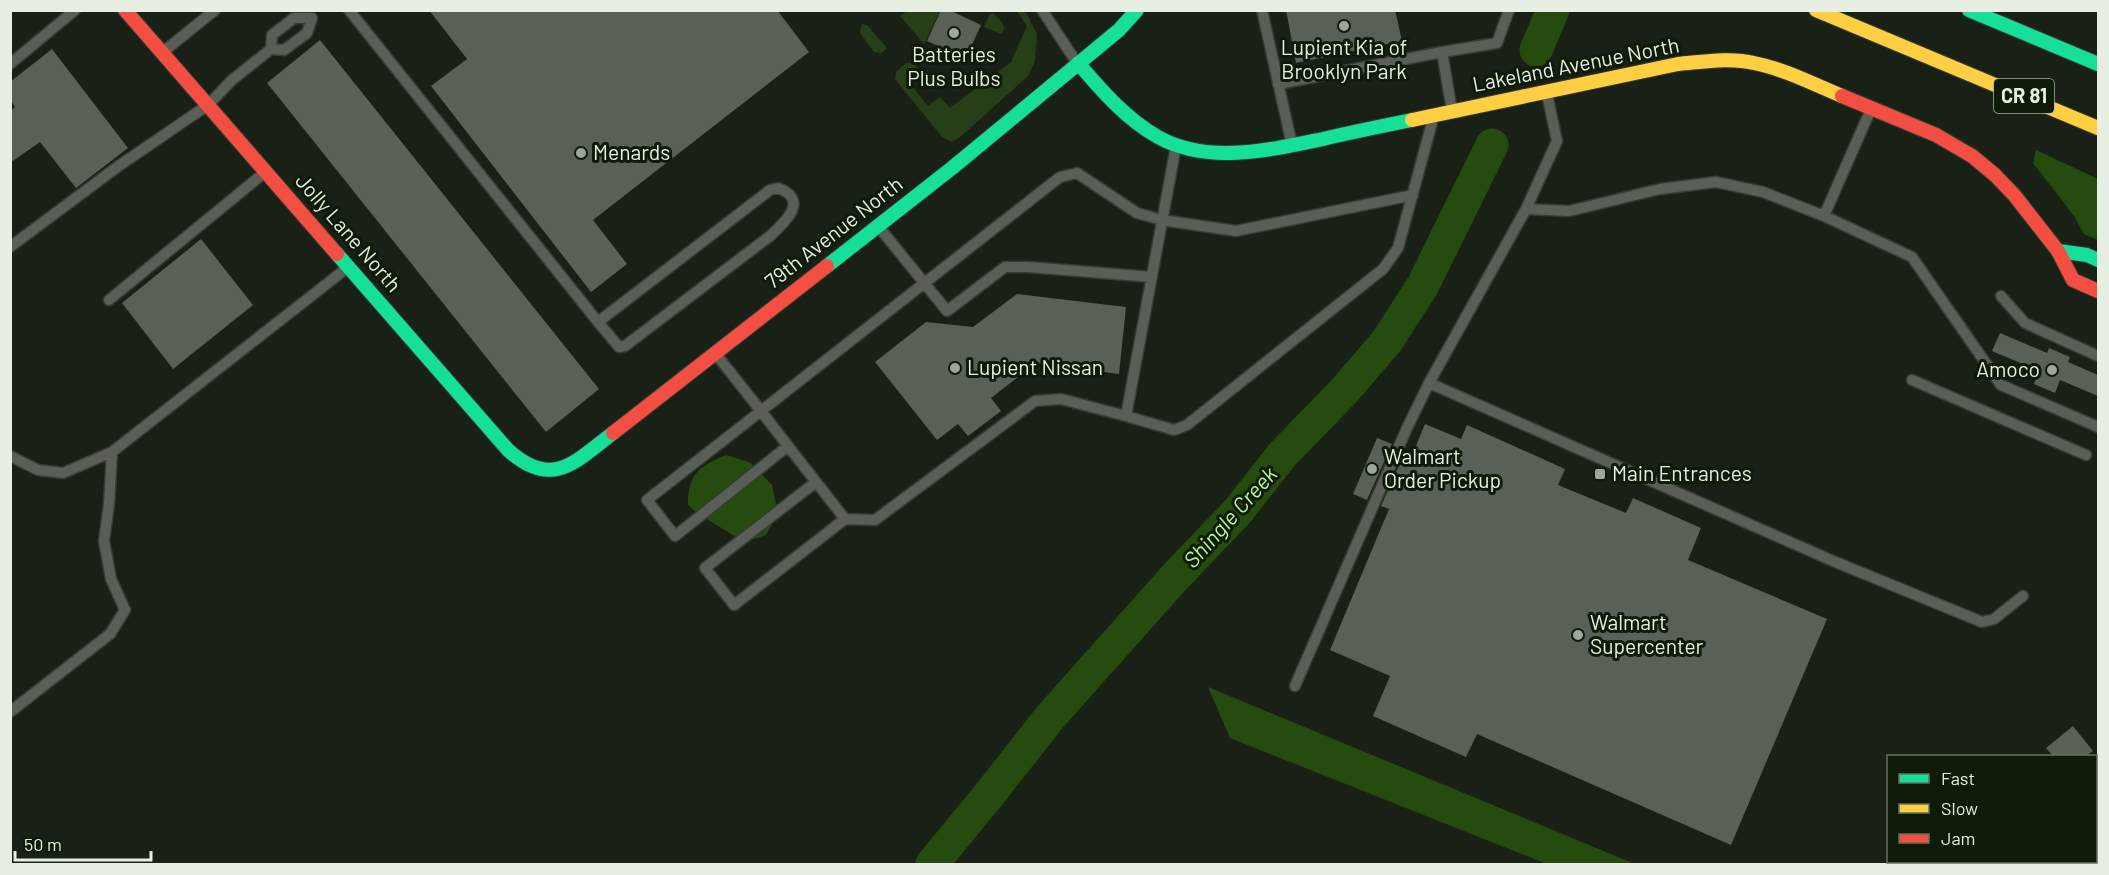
<svg xmlns="http://www.w3.org/2000/svg" width="2109" height="875" font-family="Barlow,sans-serif">
  <rect width="100%" height="100%" fill="#192116"/>
  <!-- green -->
  <path fill="#273f19" d="M 907,11 L 940,11 L 924,44 L 900,16 Z
    M 1017,11 L 1025,11 L 1037,34 L 1035,61 L 1028,76 L 959,138 L 952,142 L 942,137 L 895,79 L 896,72 L 906,63 L 914,63 L 918,71 L 907,80 L 928,106 L 940,97 L 950,108 L 1011,62 L 1027,26 Z
    M 994,13 L 1003,24 L 1004,30 L 1001,34 L 984,27 L 990,14 Z
    M 862,24 L 867,25 L 887,48 L 881,53 L 874,52 L 860,33 Z"/>
  <!-- water -->
  <path fill="#264b0e" d="M 2036,150 L 2098,179 L 2098,240 L 2084,234 L 2074,216 L 2033,163 Z
    M 726,455 L 751,463 L 772,485 L 778,514 L 766,535 L 744,542 L 697,513 L 688,505 C 688,473 699,467 726,455 Z
    M 1208,687 L 1635,864 L 1547,864 L 1230,738 Z"/>
  <g fill="none" stroke-linecap="round" stroke-linejoin="round">
    <!-- river -->
    <path stroke="#264b0e" stroke-width="33" d="M 1536,50 L 1553,10
      M 932,864 L 988,796 L 1051,716 L 1175,577 L 1238,511 L 1282,455 L 1345,390 L 1387,341 L 1423,285 L 1492,145"/>
  </g>
  <!-- building -->
  <path fill="#596056" d="M 429,10 L 777,10 L 809,52 L 593,220 L 627,264 L 591,292 L 431,86 L 467,59 Z
    M 941,10 L 949,10 L 981,25 L 966,58 L 927,41 Z
    M 1286,10 L 1395,10 L 1402,41 L 1296,63 Z
    M 320,40 L 599,389 L 546,432 L 267,83 Z
    M 52,49 L 128,148 L 76,188 L 40,142 L 10,163 L 10,111 L 15,107 L 10,99 L 10,82 Z
    M 201,239 L 253,305 L 173,369 L 122,303 Z
    M 1017,294 L 1126,307 L 1119,374 L 1036,363 L 991,398 L 1001,411 L 968,436 L 958,424 L 937,440 L 875,362 L 926,322 L 973,327 Z
    M 2000,333 L 2047,353 L 2049,348 L 2070,357 L 2068,362 L 2098,375 L 2098,396 L 2060,380 L 2055,393 L 2034,384 L 2039,371 L 1992,351 Z
    M 1425,424 L 1461,439 L 1467,425 L 1565,469 L 1558,485 L 1626,513 L 1633,498 L 1701,528 L 1688,560 L 1827,619 L 1731,845 L 1477,734 L 1466,757 L 1373,716 L 1390,676 L 1330,650 L 1389,509 L 1381,506 L 1406,450 L 1413,453 Z
    M 1377,438 L 1392,444 L 1367,500 L 1353,494 Z
    M 2073,726 L 2093,751 L 2086,756 L 2053,756 L 2046,748 Z"/>
  <g fill="none" stroke-linecap="round" stroke-linejoin="round">
    <!-- lane casing -->
    <g stroke="#363b33" stroke-width="13">
      <path id="lane" d="M 349,10 L 598,322 L 619,347 L 625,346 L 770,236 C 785,222 810,200 778,188 L 770,190 L 598,322
        M 1042,10 L 1077,63
        M 1262,10 L 1292,145
        M 163,52 L 215,10
        M 10,64 L 75,10
        M 1278,84 L 1442,52
        M 1452,111 L 1442,52 L 1497,43 L 1509,10
        M 1526,209 L 1569,211 L 1660,189 L 1716,182 L 1763,192 L 1824,216 L 1912,257 L 2001,385 L 2098,427
        M 1824,216 L 1871,109
        M 878,226 L 947,311 L 1005,267 L 1028,267 L 1152,277
        M 10,247 L 120,165 L 208,105 L 232,80 L 271,49 L 284,50 L 307,33 L 312,18 L 294,18 L 272,35 L 271,49
        M 2001,296 L 2025,323 L 2098,356
        M 109,300 L 264,173
        M 715,353 L 761,411 L 647,500 L 675,536 L 788,446 L 845,519 L 734,605 L 705,568 L 816,482
        M 1912,380 L 2086,455
        M 1429,383 L 1833,561 L 1982,622 L 1994,619 L 2023,596
        M 1126,416 L 1174,430 L 1187,425 L 1383,269 L 1398,248 L 1433,119
        M 788,446 L 761,411 L 1060,177 L 1077,173 L 1137,213 L 1162,220 L 1236,231 L 1413,195
        M 10,456 L 38,470 L 63,473 L 112,452 L 347,268
        M 845,519 L 875,520 L 1035,401 L 1061,399 L 1126,416 L 1176,146
        M 1295,686 L 1407,428 L 1429,383 L 1526,209 L 1557,141 L 1547,94
        M 10,712 L 110,634 L 125,610 L 111,579 L 104,541 L 109,504 L 112,452"/>
    </g>
    <!-- street casing -->
    <g stroke="#363b33" stroke-width="22">
      <path id="street" d="M 2055,862 L 2057,864"/>
    </g>
    <!-- fast casing -->
    <g stroke="#363b33" stroke-width="16">
      <path id="fast" d="M 1969,10 L 2098,64
        M 1078,63 C 1102,91 1126,119 1158,137 C 1208,165 1270,150 1323,139 C 1352,132 1382,126 1412,120
        M 2058,251 L 2087,255 L 2098,260
        M 337,254 L 508,450 C 552,490 575,462 613,433
        M 827,266 L 952,168 L 1119,30 L 1137,10"/>
    </g>
    <!-- slow casing -->
    <g stroke="#363b33" stroke-width="16">
      <path id="slow" d="M 1816,10 L 2098,128
        M 1412,120 L 1678,64 C 1702,62 1730,57 1754,63 C 1784,69 1813,84 1842,96"/>
    </g>
    <!-- jam casing -->
    <g stroke="#363b33" stroke-width="16">
      <path id="jam" d="M 125,10 L 337,254
        M 1842,96 L 1936,135 L 1972,156 L 1995,175 L 2015,196 L 2058,251 L 2073,280 L 2098,291
        M 613,433 L 827,266"/>
    </g>
    <!-- lane -->
    <use href="#lane" stroke="#595e56" stroke-width="10"/>
    <!-- street -->
    <use href="#street" stroke="#595e56" stroke-width="20"/>
    <!-- fast -->
    <use href="#fast" stroke="#16e098" stroke-width="14"/>
    <!-- slow -->
    <use href="#slow" stroke="#ffcf43" stroke-width="14"/>
    <!-- jam -->
    <use href="#jam" stroke="#f24e42" stroke-width="14"/>
  </g>
  <!-- markers -->
  <g fill="#9ea79b" stroke="#0f1b09" stroke-width="2">
    <circle cx="1344" cy="26" r="6"/>
    <circle cx="954" cy="33" r="6"/>
    <circle cx="581" cy="153" r="6"/>
    <circle cx="955" cy="368" r="6"/>
    <circle cx="2052" cy="370" r="6"/>
    <circle cx="1372" cy="469" r="6"/>
    <rect x="1594" y="468" width="12" height="12" rx="3"/>
    <circle cx="1578" cy="635" r="6"/>
  </g>
  <g text-anchor="middle" stroke-width="6" stroke-linejoin="round" paint-order="stroke">
    <!-- shield labels -->
    <rect fill="#0f1b09" stroke="#a6afa1" stroke-width="1.5" x="1994" y="79" width="60" height="34" rx="4.5"/>
    <g font-size="20" font-weight="bold" fill="#e6efe2">
      <text x="2024" y="103">CR 81</text>
    </g>
    <!-- poi labels -->
    <g font-size="21" fill="#e6efe2" stroke="#0f1b09" text-anchor="start">
      <text x="1344" y="55" text-anchor="middle">Lupient Kia of<tspan x="1344" dy="24">Brooklyn Park</tspan></text>
      <text x="954" y="62" text-anchor="middle">Batteries<tspan x="954" dy="24">Plus Bulbs</tspan></text>
      <text x="593" y="160">Menards</text>
      <text x="967" y="375">Lupient Nissan</text>
      <text x="2040" y="377" text-anchor="end">Amoco</text>
      <text x="1384" y="464">Walmart<tspan x="1384" dy="24">Order Pickup</tspan></text>
      <text x="1612" y="481">Main Entrances</text>
      <text x="1590" y="630">Walmart<tspan x="1590" dy="24">Supercenter</tspan></text>
    </g>
    <!-- street labels -->
    <g font-size="21" fill="#e6efe2" stroke="#0f1b09">
      <text transform="translate(1576 65) rotate(-11)" y="7">Lakeland Avenue North</text>
      <text transform="translate(348 233) rotate(49)" y="7">Jolly Lane North</text>
      <text transform="translate(834 233) rotate(-38)" y="7">79th Avenue North</text>
    </g>
    <!-- water labels -->
    <g font-size="22" font-style="italic" fill="#b9f69c" stroke="#0f1b09">
      <text transform="translate(1230 517) rotate(-48)" y="8">Shingle Creek</text>
    </g>
  </g>
  <!-- border -->
  <rect width="2109" height="875" fill="none" stroke="#e6efe2" stroke-width="24"/>
  <!-- legend -->
  <rect x="1887" y="755" width="210" height="108" fill="#0f1b09" stroke="#657060" stroke-width="1.5"/>
  <rect x="1899" y="774" width="30" height="9" fill="#16e098" stroke="#657060" stroke-width="1.5"/>
  <text x="1941" y="785" font-size="18" fill="#e6efe2">Fast</text>
  <rect x="1899" y="804" width="30" height="9" fill="#ffcf43" stroke="#657060" stroke-width="1.5"/>
  <text x="1941" y="815" font-size="18" fill="#e6efe2">Slow</text>
  <rect x="1899" y="834" width="30" height="9" fill="#f24e42" stroke="#657060" stroke-width="1.5"/>
  <text x="1941" y="845" font-size="18" fill="#e6efe2">Jam</text>
  <!-- scale -->
  <path d="M15 851v9h136v-9" fill="none" stroke="#e6efe2" stroke-width="3"/>
  <text x="24" y="851" font-size="18" fill="#e6efe2" stroke="#0f1b09" stroke-width="4.5" paint-order="stroke">50 m</text>
</svg>
